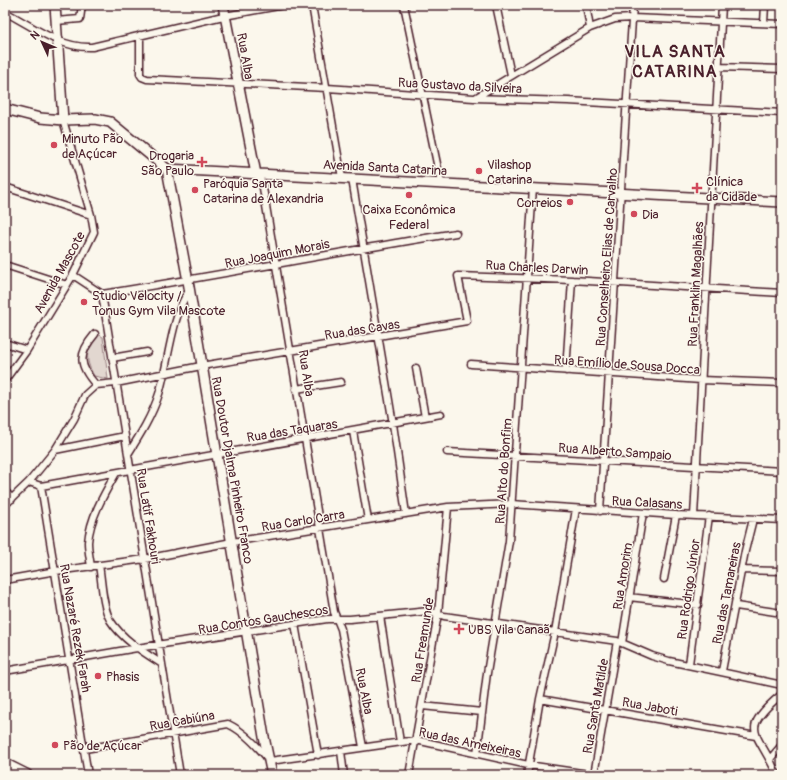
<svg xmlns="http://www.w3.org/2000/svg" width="787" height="780" font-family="Pangolin,sans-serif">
  <rect width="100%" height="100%" fill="#fbf7ec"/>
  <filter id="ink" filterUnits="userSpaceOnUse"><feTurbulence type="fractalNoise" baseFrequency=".025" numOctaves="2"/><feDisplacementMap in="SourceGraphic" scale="8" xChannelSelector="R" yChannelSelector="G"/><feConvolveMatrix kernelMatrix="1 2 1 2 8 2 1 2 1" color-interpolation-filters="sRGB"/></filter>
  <g filter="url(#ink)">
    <!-- green -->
    <path fill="#e2d7d0" stroke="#967b7e" d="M 98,334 L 103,337 L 108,379 L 94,376 C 84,357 86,351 98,334 Z"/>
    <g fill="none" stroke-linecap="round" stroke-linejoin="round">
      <!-- street casing -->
      <g stroke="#4a1f2b" stroke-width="9">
        <path id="street" d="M 312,5 L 342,178
          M 404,5 L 441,183
          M 496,5 L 511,75
          M 586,5 L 590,28
          M 5,12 C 32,26 61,49 92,47 L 219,17 L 284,5
          M 56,21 L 80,19 L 82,5
          M 764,23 L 765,5
          M 140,35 L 140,74 L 142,77 L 147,79 L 327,88 L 474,98 L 568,101 L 782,113
          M 718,67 L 782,69
          M 475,98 L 590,28 L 615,19 L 632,18 L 782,24
          M 256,174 L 262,182 L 334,612 L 341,629 L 363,747
          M 352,179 L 393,424 L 406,514
          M 5,187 L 91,215
          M 5,265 L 67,285
          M 73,275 L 102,294 L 180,775
          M 102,294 C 220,275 338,252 456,233
          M 95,334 C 78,354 78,365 96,385
          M 5,343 L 27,350
          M 112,358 L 147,352
          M 471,364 L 701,380 L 782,383
          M 416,368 L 425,417
          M 566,371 L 572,280
          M 5,380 L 27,350 L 73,275 L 94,232 L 91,215 L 63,120
          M 296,389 L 341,382
          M 353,431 L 368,520
          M 55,450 L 125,436
          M 447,452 L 782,471
          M 128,454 C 140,435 152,416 159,394 C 168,365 172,314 189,291
          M 29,482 L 41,486 L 441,414
          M 41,486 L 88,775
          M 5,491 L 12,499
          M 5,505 L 29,482 L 55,450 L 74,419 L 85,395 L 96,385 L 116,383 L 201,366 L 467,321 L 458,276 L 572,280 L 782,293
          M 600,511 L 633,5
          M 694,516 L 722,5
          M 99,565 C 102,582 102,605 110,620 C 122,639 143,652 162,664
          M 91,567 C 90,559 88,550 88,542 C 90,518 104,494 116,473
          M 741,570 L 782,571
          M 664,579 L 676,515
          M 5,580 L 56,571 L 145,559 L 232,542 L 448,507 L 511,504 L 676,515 L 782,520
          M 629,597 L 698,605
          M 736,606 L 782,613
          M 380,616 L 400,742
          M 295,624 L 318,755
          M 622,643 L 643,513
          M 689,664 L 709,516
          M 5,671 L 137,648 L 327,619 L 350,619 L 429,611 L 444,616 L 617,641 L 652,656 L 669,661 L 782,685
          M 722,671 L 745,551 L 753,519
          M 540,699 L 756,736
          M 422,706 L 482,712
          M 85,749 L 228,724 C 245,732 258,747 270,761 L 416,740 L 528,765 L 595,775
          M 341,751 L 344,775
          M 477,754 L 487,673 L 509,541 L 533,188
          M 770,759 L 782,745
          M 409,775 L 438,614 L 448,507
          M 527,775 L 540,699 L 555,632 L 576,509
          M 594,775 L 617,641
          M 777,775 C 759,731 736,732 782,694"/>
      </g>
      <!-- secondary casing -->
      <g stroke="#4a1f2b" stroke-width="12">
        <path id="secondary" d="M 55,5 L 63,120
          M 223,5 L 256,174
          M 5,109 L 40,118 L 63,120 L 95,119 L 110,122 L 167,169 L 782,202
          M 167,169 L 188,281 L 264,737 L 272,775"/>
      </g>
      <!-- primary casing -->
      <g stroke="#4a1f2b" stroke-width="13">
        <path id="primary" d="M 5,764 L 27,775"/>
      </g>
      <!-- street -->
      <use href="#street" stroke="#fbf7ec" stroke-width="6"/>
      <!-- secondary -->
      <use href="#secondary" stroke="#fbf7ec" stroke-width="9"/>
      <!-- primary -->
      <use href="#primary" stroke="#fbf7ec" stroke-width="10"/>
    </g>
  </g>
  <!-- markers -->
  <g fill="#d1495b" stroke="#fbf7ec" stroke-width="1.5">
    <circle cx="54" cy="145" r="4"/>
    <path d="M200 156h4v4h4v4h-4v4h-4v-4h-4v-4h4z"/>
    <circle cx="479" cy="171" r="4"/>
    <path d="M695 182h4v4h4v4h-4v4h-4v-4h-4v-4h4z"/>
    <circle cx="195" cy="190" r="4"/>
    <circle cx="409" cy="195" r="4"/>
    <circle cx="570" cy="202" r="4"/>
    <circle cx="634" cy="214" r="4"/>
    <circle cx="84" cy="302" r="4"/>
    <path d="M457 623h4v4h4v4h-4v4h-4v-4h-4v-4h4z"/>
    <circle cx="98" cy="676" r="4"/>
    <circle cx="55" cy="745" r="4"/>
  </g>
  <g text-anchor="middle" stroke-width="3" stroke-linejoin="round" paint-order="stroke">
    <!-- street labels -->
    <g font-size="13" fill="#4a1f2b" stroke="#fbf7ec">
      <text transform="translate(246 56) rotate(80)" y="5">Rua Alba</text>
      <text transform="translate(460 85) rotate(3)" y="5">Rua Gustavo da Silveira</text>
      <text transform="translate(385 167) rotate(3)" y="5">Avenida Santa Catarina</text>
      <text transform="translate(277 253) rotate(-11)" y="5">Rua Joaquim Morais</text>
      <text transform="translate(606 257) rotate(-86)" y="5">Rua Conselheiro Elias de Carvalho</text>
      <text transform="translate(537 267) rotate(3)" y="5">Rua Charles Darwin</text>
      <text transform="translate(59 272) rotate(-61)" y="5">Avenida Mascote</text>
      <text transform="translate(695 284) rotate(-87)" y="5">Rua Franklin Magalhães</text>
      <text transform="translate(362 329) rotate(-9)" y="5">Rua das Cavas</text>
      <text transform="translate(627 364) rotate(4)" y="5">Rua Emílio de Sousa Docca</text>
      <text transform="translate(307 373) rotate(81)" y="5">Rua Alba</text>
      <text transform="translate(292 430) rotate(-9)" y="5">Rua das Taquaras</text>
      <text transform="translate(615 451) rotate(4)" y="5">Rua Alberto Sampaio</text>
      <text transform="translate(233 470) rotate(80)" y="5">Rua Doutor Djalma Pinheiro Franco</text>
      <text transform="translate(503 471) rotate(-86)" y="5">Rua Alto do Bonfim</text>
      <text transform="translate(647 502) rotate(3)" y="5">Rua Calasans</text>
      <text transform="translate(149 516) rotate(81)" y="5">Rua Latif Fakhouri</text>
      <text transform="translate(303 520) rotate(-9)" y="5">Rua Carlo Carra</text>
      <text transform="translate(622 576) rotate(-81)" y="5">Rua Amorim</text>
      <text transform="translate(688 589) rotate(-82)" y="5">Rua Rodrigo Júnior</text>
      <text transform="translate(726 593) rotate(-79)" y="5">Rua das Tamareiras</text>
      <text transform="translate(263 619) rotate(-9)" y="5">Rua Contos Gauchescos</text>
      <text transform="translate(76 628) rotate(80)" y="5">Rua Nazaré Rezek Farah</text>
      <text transform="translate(422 640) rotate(-81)" y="5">Rua Freamunde</text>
      <text transform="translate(365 691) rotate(79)" y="5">Rua Alba</text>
      <text transform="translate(595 706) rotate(-80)" y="5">Rua Santa Matilde</text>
      <text transform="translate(650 706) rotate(10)" y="5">Rua Jaboti</text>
      <text transform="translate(182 720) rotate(-10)" y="5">Rua Cabiúna</text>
      <text transform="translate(470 742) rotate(12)" y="5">Rua das Ameixeiras</text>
    </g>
    <!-- poi labels -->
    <g font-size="13" fill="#4a1f2b" stroke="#fbf7ec" text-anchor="start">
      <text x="62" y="143">Minuto Pão<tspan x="62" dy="15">de Açúcar</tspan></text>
      <text x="194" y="160" text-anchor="end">Drogaria<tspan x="194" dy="15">São Paulo</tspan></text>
      <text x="487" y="169">Vilashop<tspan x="487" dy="15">Catarina</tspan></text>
      <text x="706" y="186">Clínica<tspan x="706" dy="15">da Cidade</tspan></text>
      <text x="203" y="188">Paróquia Santa<tspan x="203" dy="15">Catarina de Alexandria</tspan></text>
      <text x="562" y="207" text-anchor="end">Correios</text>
      <text x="409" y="214" text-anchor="middle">Caixa Econômica<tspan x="409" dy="15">Federal</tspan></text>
      <text x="642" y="219">Dia</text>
      <text x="92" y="300">Studio Velocity /<tspan x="92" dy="15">Tonus Gym Vila Mascote</tspan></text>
      <text x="468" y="634">UBS Vila Canaã</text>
      <text x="106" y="681">Phasis</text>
      <text x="63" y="750">Pão de Açúcar</text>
    </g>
    <!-- district labels -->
    <g font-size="17" font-weight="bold" letter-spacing="1" fill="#4a1f2b" stroke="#fbf7ec">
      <text x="675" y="57">VILA SANTA<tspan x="675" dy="20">CATARINA</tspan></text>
    </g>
  </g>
  <!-- margin -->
  <rect width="787" height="780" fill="none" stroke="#fbf7ec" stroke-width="20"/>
  <rect x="10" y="10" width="767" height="760" fill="none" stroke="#4a1f2b" stroke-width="1.5" filter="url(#ink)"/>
  <!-- north arrow -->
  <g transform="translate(42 42) rotate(314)" stroke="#fbf7ec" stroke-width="3" paint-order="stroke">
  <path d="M0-3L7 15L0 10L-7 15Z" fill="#4a1f2b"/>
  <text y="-6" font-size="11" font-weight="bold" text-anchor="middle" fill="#4a1f2b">N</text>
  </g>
</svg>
